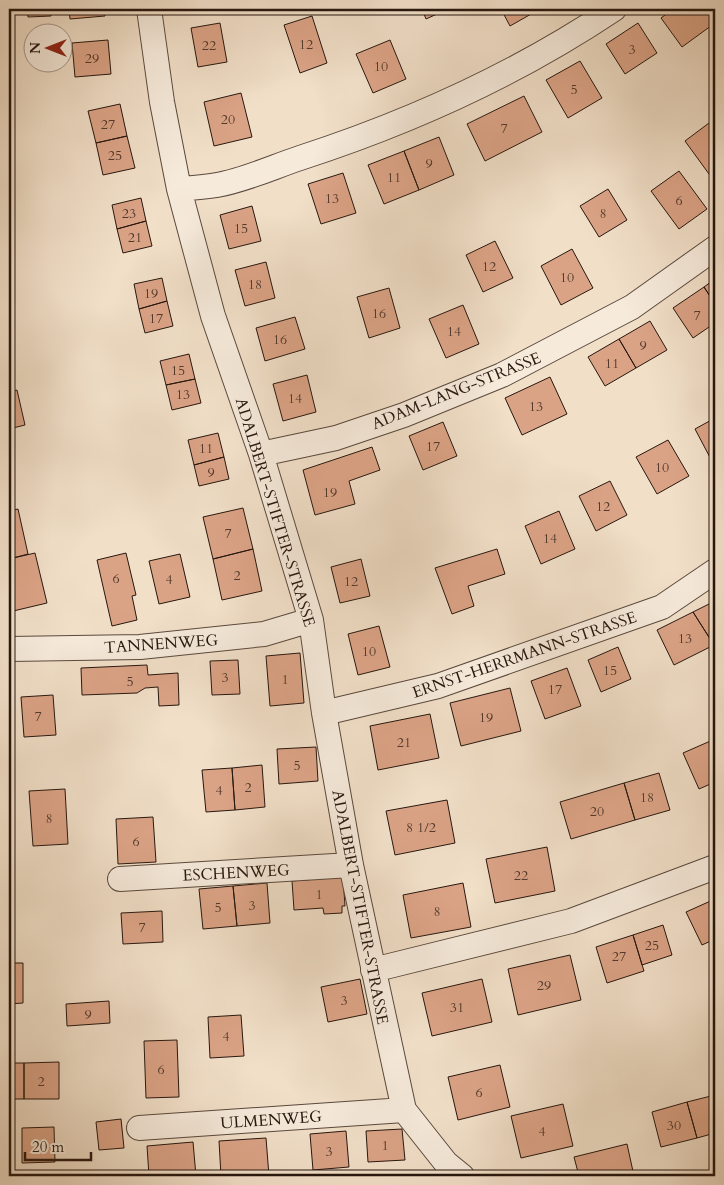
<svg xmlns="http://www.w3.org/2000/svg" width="724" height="1185" font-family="Cardo,serif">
  <rect width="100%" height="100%" fill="#f1dfc8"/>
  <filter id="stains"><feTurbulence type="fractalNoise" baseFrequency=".004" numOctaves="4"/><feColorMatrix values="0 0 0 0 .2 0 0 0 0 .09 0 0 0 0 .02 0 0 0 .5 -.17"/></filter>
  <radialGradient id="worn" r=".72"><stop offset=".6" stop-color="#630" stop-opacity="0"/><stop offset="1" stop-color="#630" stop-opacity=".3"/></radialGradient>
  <!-- building -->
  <path fill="#dba386" stroke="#27170f" d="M 27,9 L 51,9 L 51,16 L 28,17 Z
    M 69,9 L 104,9 L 105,16 L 70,19 Z
    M 422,9 L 448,9 L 426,19 Z
    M 501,9 L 540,9 L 510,26 Z
    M 673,9 L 705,9 L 715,23 L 682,47 L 661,18 Z
    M 312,16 L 327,63 L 300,73 L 284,25 Z
    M 220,23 L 227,62 L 198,67 L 191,28 Z
    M 638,23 L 657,53 L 625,74 L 606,44 Z
    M 28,35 L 32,35 L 32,58 L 28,58 Z
    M 108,40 L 111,74 L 75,77 L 72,43 Z
    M 390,40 L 406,79 L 373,93 L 356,54 Z
    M 580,61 L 602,98 L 568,118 L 546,80 Z
    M 241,93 L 252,137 L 214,146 L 204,102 Z
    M 524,96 L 542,132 L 485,161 L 467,124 Z
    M 120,104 L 127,136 L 96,143 L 88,111 Z
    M 713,120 L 715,123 L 715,169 L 709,174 L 685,141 Z
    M 127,136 L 135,168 L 103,175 L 96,143 Z
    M 439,137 L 454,175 L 419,190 L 404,151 Z
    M 404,151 L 419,190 L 384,204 L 368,165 Z
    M 679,171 L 707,209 L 679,229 L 651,191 Z
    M 343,173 L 356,213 L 321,224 L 308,184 Z
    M 608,189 L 627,220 L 599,237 L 580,206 Z
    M 141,198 L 146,221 L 117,229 L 112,205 Z
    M 252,206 L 261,241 L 229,249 L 220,215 Z
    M 146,221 L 152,246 L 123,253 L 117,229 Z
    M 495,241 L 513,278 L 483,292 L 466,255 Z
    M 572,249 L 593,288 L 561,305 L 541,266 Z
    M 266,262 L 275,298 L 245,306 L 235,270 Z
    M 162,278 L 167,301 L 139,309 L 134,284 Z
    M 715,279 L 715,304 L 704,287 Z
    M 704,287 L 715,304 L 715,323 L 693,338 L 673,308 Z
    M 389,288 L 400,328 L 369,338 L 357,297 Z
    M 167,301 L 173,326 L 145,333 L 139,309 Z
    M 463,305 L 479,344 L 446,358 L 429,319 Z
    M 295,317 L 305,349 L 265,361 L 256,328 Z
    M 650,321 L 667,350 L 636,368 L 619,339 Z
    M 619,339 L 636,368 L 605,386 L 588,357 Z
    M 189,354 L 195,379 L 166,385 L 160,361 Z
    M 307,375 L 316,412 L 283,421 L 273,384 Z
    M 550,377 L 567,414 L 522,435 L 505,398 Z
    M 195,379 L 201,403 L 172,410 L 166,385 Z
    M 17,390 L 25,425 L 9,429 L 9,392 Z
    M 715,418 L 715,464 L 714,465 L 695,429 Z
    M 443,422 L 457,456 L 423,470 L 409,436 Z
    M 218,433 L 224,457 L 194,465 L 188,440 Z
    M 668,440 L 689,476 L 657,494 L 636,457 Z
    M 372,447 L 380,470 L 349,481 L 355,504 L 315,515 L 303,470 Z
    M 224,457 L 229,479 L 199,486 L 194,465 Z
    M 610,481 L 627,515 L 596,531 L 579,496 Z
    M 243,508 L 253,549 L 213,559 L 203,517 Z
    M 18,509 L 28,554 L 9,559 L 9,511 Z
    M 559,511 L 575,549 L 541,564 L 525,526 Z
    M 253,549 L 262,591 L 222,600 L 213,559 Z
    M 497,549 L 505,574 L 468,586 L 474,606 L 452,614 L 435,568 Z
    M 35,553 L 47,603 L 9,612 L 9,559 Z
    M 126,553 L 136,595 L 132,596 L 137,620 L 112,626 L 97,560 Z
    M 180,554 L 190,597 L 159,604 L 149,561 Z
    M 361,559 L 370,596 L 340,603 L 331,567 Z
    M 715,601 L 715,644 L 714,645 L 693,612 Z
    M 693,612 L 714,645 L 674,665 L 657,630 Z
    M 379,626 L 390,667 L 358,675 L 348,634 Z
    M 618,647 L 631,679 L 601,692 L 588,660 Z
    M 300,653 L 304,703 L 270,706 L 266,656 Z
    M 238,660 L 240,694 L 212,695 L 210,661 Z
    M 147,665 L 148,675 L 178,673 L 179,705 L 159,706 L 158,687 L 145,688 L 137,693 L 82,695 L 81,668 Z
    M 567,668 L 581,706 L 545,719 L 531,681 Z
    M 510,688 L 521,731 L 461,746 L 450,703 Z
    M 53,695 L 56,735 L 24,737 L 21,697 Z
    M 430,714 L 439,758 L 378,770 L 370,726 Z
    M 715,739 L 715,782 L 699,789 L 683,753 Z
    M 316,747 L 318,781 L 279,784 L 277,749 Z
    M 262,765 L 265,807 L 235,810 L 232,768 Z
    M 232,768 L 235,810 L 206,812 L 202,770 Z
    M 659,773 L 670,810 L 635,820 L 624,783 Z
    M 624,783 L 635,820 L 571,839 L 560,802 Z
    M 65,789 L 68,844 L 33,846 L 29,791 Z
    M 447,800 L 455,843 L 395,855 L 386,811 Z
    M 153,817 L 156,862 L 118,864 L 116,819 Z
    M 547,847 L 555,891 L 495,903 L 486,859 Z
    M 343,877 L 345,906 L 342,906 L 342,913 L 324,914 L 323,908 L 294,910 L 292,881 Z
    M 267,883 L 270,923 L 237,926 L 233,886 Z
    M 463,883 L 471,927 L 411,938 L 403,895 Z
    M 233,886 L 237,926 L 203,929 L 199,889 Z
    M 715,899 L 715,939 L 702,945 L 686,912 Z
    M 162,911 L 163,942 L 123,944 L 121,913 Z
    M 663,925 L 672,955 L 642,965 L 633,935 Z
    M 633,935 L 644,971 L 607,983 L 596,947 Z
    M 570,955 L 581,1000 L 518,1015 L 508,969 Z
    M 9,963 L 23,963 L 23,1003 L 9,1004 Z
    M 360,979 L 367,1014 L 328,1022 L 321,987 Z
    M 482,979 L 492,1022 L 432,1036 L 422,993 Z
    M 109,1001 L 110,1023 L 67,1026 L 66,1004 Z
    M 241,1015 L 244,1056 L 210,1058 L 208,1017 Z
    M 177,1040 L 179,1097 L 146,1098 L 144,1041 Z
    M 59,1062 L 59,1099 L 24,1099 L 24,1063 Z
    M 9,1063 L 24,1063 L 24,1099 L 9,1099 Z
    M 500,1065 L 510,1107 L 458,1120 L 448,1077 Z
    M 715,1095 L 715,1133 L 697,1138 L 687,1102 Z
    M 687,1102 L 697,1138 L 661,1147 L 652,1112 Z
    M 563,1104 L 573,1146 L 521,1158 L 511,1116 Z
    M 121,1119 L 124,1148 L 99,1150 L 96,1122 Z
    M 54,1127 L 55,1162 L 22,1163 L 22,1128 Z
    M 402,1129 L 405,1160 L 368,1162 L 366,1131 Z
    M 346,1131 L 349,1167 L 313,1170 L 310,1134 Z
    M 266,1138 L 269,1176 L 221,1176 L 219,1141 Z
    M 193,1142 L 196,1176 L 149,1176 L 147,1146 Z
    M 627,1144 L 634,1176 L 579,1176 L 574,1157 Z"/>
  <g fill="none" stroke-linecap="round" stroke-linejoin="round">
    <!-- street casing -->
    <g stroke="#5a493d" stroke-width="26">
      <path id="street" d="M 149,9 L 162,102 L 179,189 L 213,316 L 261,454 L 311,620 L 324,713 L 351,865 L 404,1110 L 446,1163 L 462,1176
        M 179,189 C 192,188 205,187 217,185 C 245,180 273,167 300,158 C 411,122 517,74 614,9
        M 261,454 L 336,438 L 404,415 L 502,375 L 632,307 L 715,248
        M 9,649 L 140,647 L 264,634 L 311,620
        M 324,713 L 438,686 L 662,607 L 715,571
        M 120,879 L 351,865
        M 373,970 L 571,921 L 715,867
        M 139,1128 L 404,1110"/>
    </g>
    <!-- street -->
    <use href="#street" stroke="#f6eadb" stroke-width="24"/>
  </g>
  <g text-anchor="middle" stroke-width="4" stroke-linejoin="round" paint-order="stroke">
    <!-- number labels -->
    <g font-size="14" fill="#543a2d">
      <text x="306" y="49">12</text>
      <text x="209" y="50">22</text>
      <text x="632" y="54">3</text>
      <text x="92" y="63">29</text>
      <text x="381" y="71">10</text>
      <text x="574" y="94">5</text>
      <text x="228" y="124">20</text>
      <text x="108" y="129">27</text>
      <text x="504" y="133">7</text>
      <text x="115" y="160">25</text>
      <text x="429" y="168">9</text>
      <text x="394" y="182">11</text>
      <text x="332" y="203">13</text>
      <text x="679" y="205">6</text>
      <text x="129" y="218">23</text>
      <text x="603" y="218">8</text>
      <text x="241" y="233">15</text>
      <text x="135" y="242">21</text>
      <text x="489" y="271">12</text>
      <text x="567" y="282">10</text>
      <text x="255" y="289">18</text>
      <text x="151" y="298">19</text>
      <text x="379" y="318">16</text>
      <text x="697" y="320">7</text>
      <text x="156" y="323">17</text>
      <text x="454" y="336">14</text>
      <text x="280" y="344">16</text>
      <text x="643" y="350">9</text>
      <text x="612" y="368">11</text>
      <text x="178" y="375">15</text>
      <text x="183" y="399">13</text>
      <text x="295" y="403">14</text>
      <text x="536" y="411">13</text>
      <text x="433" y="451">17</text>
      <text x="206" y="453">11</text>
      <text x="662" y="472">10</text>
      <text x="211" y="477">9</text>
      <text x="330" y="497">19</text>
      <text x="603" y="511">12</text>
      <text x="228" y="538">7</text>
      <text x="550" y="543">14</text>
      <text x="237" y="580">2</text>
      <text x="116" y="583">6</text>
      <text x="169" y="584">4</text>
      <text x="351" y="586">12</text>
      <text x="685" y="643">13</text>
      <text x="369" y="656">10</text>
      <text x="610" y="675">15</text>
      <text x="225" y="682">3</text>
      <text x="285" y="684">1</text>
      <text x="130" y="686">5</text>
      <text x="555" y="694">17</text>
      <text x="38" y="721">7</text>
      <text x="486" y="722">19</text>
      <text x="404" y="747">21</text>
      <text x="297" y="770">5</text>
      <text x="248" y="792">2</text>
      <text x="219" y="795">4</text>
      <text x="647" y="802">18</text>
      <text x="597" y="816">20</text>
      <text x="49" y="823">8</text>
      <text x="421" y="832">8 1/2</text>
      <text x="136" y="846">6</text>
      <text x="521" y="880">22</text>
      <text x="319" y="899">1</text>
      <text x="252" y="910">3</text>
      <text x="218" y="912">5</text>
      <text x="437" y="916">8</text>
      <text x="142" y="932">7</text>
      <text x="652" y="950">25</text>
      <text x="619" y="961">27</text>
      <text x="544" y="990">29</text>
      <text x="344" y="1005">3</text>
      <text x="457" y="1012">31</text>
      <text x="88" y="1019">9</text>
      <text x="226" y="1041">4</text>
      <text x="161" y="1074">6</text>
      <text x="41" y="1086">2</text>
      <text x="479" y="1097">6</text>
      <text x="674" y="1130">30</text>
      <text x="542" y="1136">4</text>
      <text x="385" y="1150">1</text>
      <text x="329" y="1156">3</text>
    </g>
    <!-- street labels -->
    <g font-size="16" fill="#27170f" stroke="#f6eadb">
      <text transform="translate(456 390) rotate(-22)" y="6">ADAM-LANG-STRASSE</text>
      <text transform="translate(276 512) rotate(73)" y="6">ADALBERT-STIFTER-STRASSE</text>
      <text transform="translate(161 643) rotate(-4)" y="6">TANNENWEG</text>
      <text transform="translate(524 654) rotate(-19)" y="6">ERNST-HERRMANN-STRASSE</text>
      <text transform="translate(236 872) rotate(-3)" y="6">ESCHENWEG</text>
      <text transform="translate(361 907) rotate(79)" y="6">ADALBERT-STIFTER-STRASSE</text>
      <text transform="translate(271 1119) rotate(-4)" y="6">ULMENWEG</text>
    </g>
  </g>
  <!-- margin -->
  <rect width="724" height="1185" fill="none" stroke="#f1dfc8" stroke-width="30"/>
  <rect x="10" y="10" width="704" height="1165" fill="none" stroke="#27170f" stroke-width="2.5"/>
  <rect x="15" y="15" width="694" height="1155" fill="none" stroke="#27170f"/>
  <!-- north arrow -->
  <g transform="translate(48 48) rotate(270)"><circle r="24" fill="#f6eadb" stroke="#a39689"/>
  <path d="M0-4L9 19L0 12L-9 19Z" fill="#8f2418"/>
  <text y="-8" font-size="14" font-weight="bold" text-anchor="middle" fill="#27170f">N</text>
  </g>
  <!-- scale -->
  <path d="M25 1152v8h66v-8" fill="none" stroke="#27170f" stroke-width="2.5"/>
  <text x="32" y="1152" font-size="15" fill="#27170f" stroke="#f6eadb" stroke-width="4" paint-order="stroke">20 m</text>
  <rect width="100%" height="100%" filter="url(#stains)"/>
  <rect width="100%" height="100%" fill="url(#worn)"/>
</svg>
